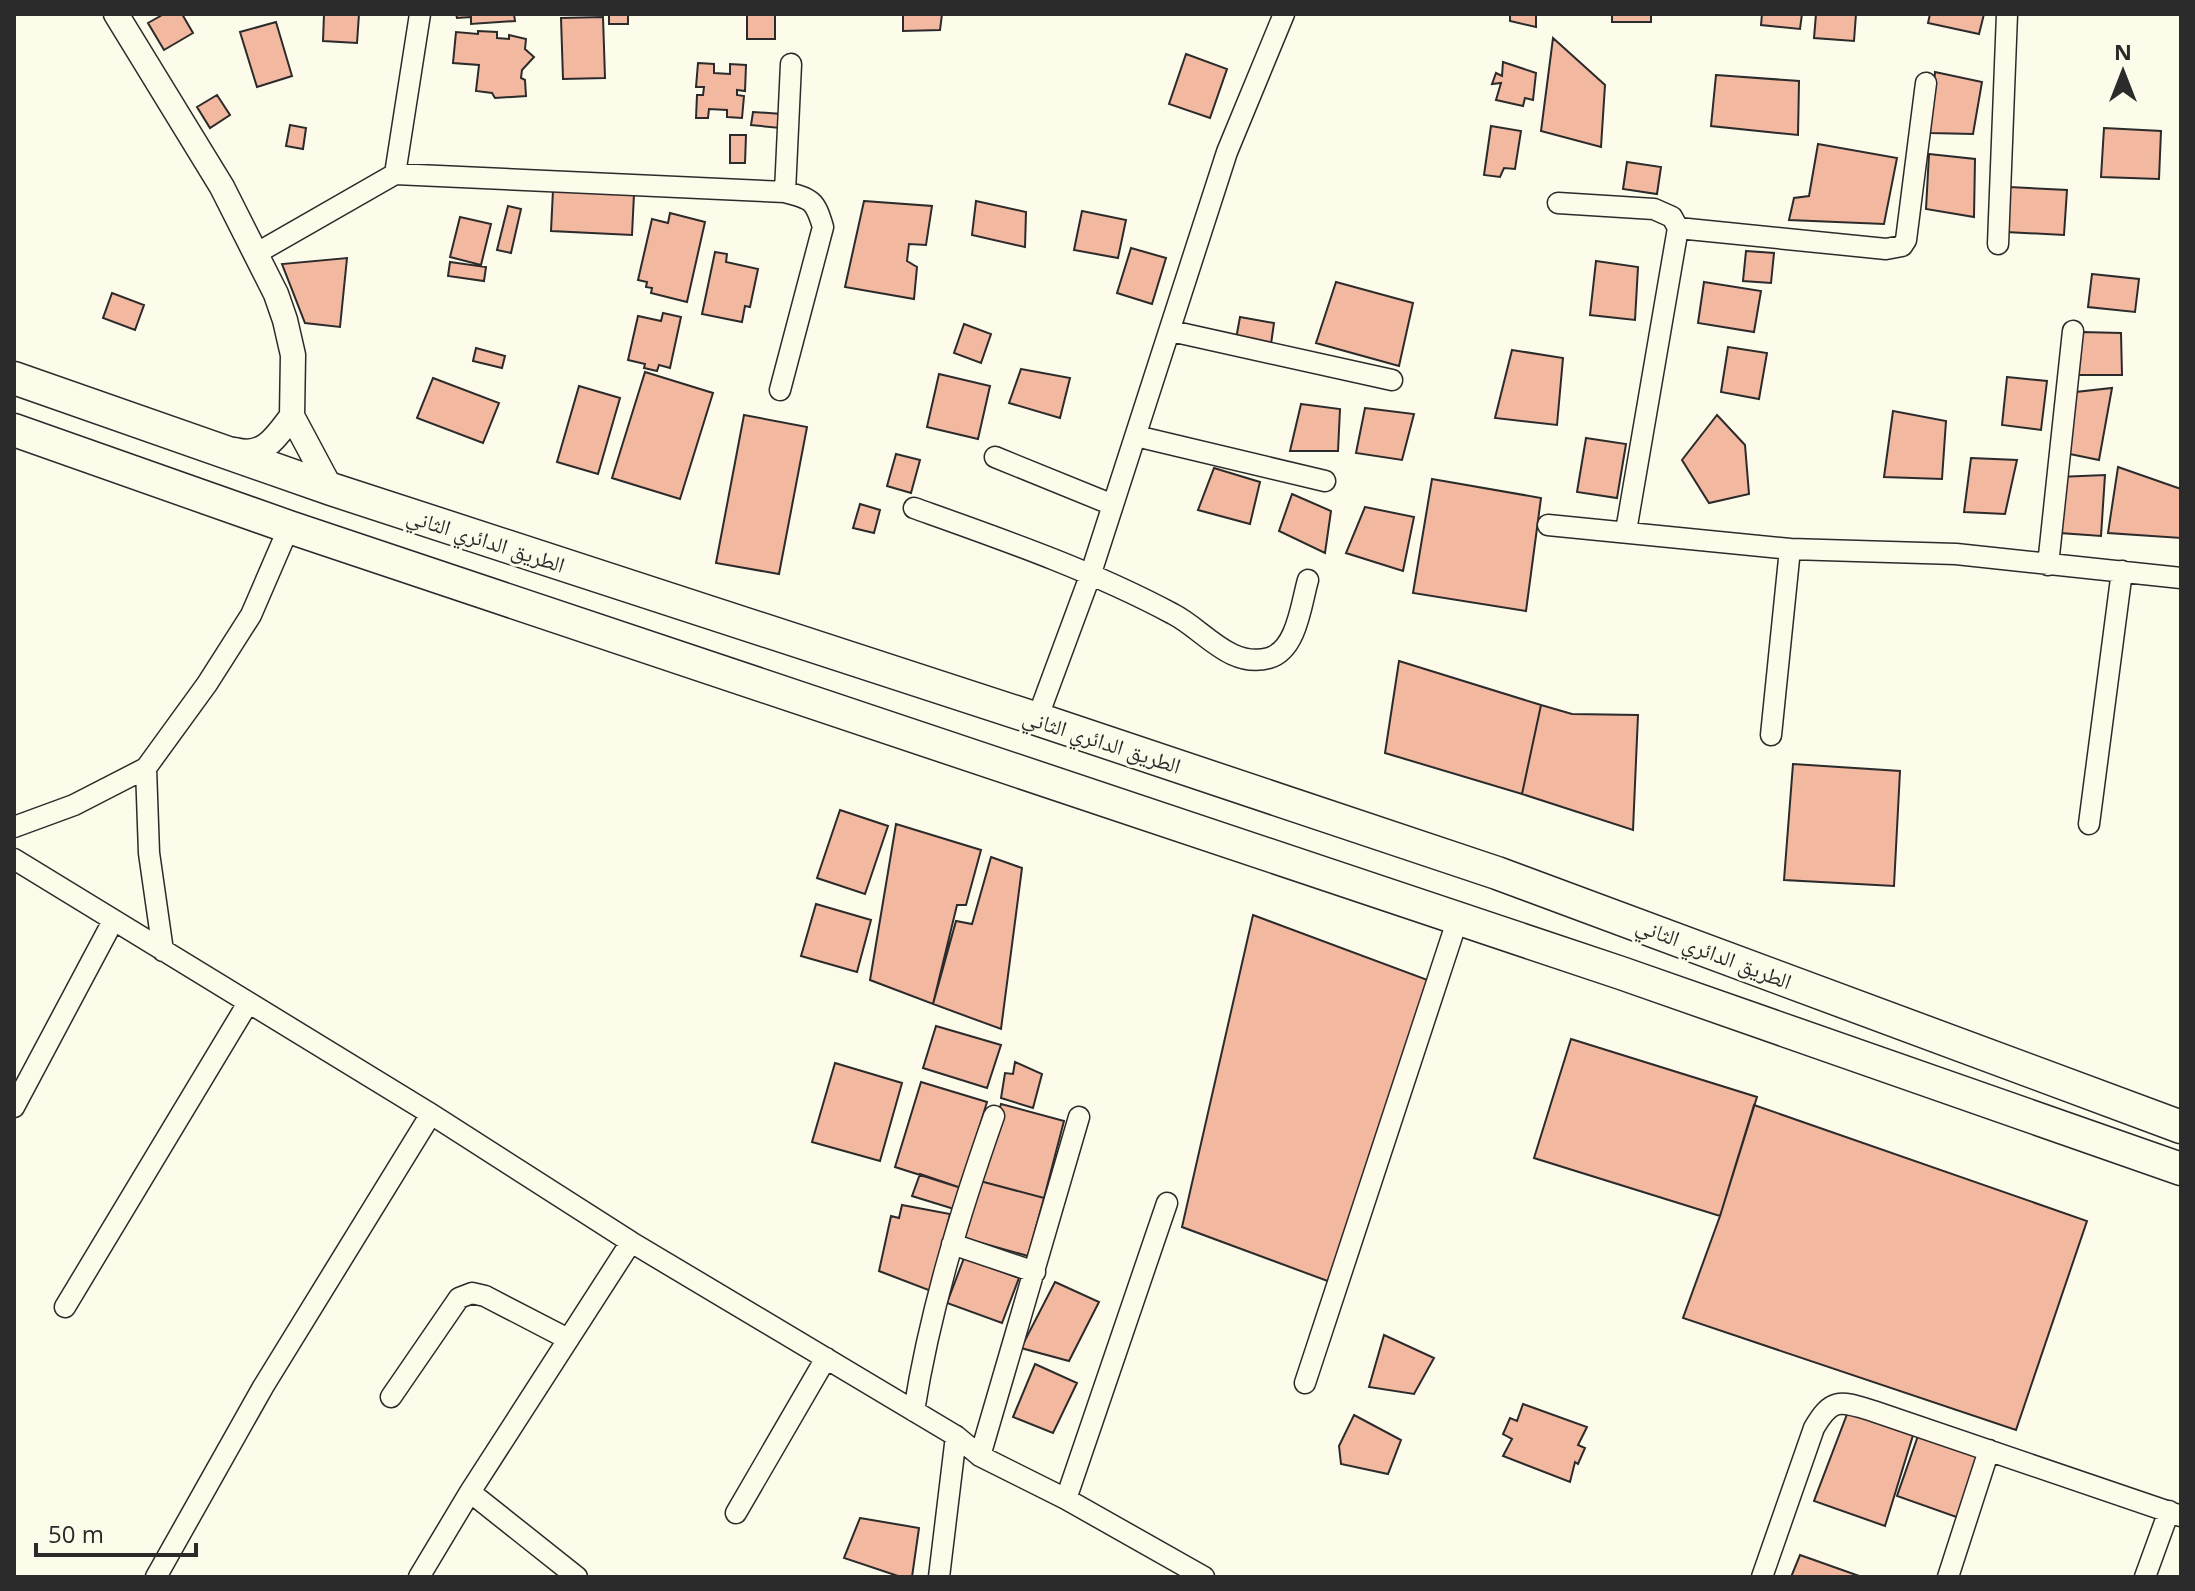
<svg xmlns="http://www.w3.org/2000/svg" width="2195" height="1591" font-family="'Open Sans','Noto Naskh Arabic',sans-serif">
  <rect width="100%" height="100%" fill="#fdfbea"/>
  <!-- building -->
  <path fill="#f2b8a0" stroke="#2b2b2b" stroke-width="2" d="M 164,14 L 182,14 L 193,33 L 164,50 L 148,23 Z
    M 324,14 L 359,14 L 357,43 L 323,41 Z
    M 456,14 L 514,14 L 515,21 L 471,24 L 471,17 L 457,18 Z
    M 609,14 L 628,14 L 628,24 L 609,24 Z
    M 747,14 L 775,14 L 775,39 L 747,39 Z
    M 903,14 L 942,14 L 940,30 L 903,31 Z
    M 1510,14 L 1536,14 L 1536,27 L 1510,21 Z
    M 1612,14 L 1651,14 L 1651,22 L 1612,22 Z
    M 1762,14 L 1802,14 L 1800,29 L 1761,25 Z
    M 1816,14 L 1856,14 L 1854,41 L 1814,38 Z
    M 1930,14 L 1984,14 L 1979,34 L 1928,23 Z
    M 603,17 L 605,78 L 563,79 L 561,18 Z
    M 276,22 L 292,76 L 257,87 L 240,32 Z
    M 478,31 L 497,32 L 497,38 L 509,39 L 509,35 L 526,39 L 525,49 L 534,57 L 522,70 L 521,78 L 525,80 L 526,96 L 495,98 L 492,93 L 476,91 L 479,65 L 453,63 L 456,32 L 478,34 Z
    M 1553,38 L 1605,85 L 1601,147 L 1541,131 Z
    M 1186,54 L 1227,69 L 1210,118 L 1169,104 Z
    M 1503,62 L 1536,73 L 1533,100 L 1525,98 L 1523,106 L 1496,100 L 1501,83 L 1492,84 L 1496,73 L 1502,76 Z
    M 698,63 L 714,64 L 714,73 L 730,74 L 730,64 L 746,65 L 745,91 L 737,90 L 737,95 L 744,96 L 742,118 L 727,117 L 727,110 L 709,109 L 708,118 L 696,118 L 697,95 L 703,95 L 704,87 L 696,87 Z
    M 1935,72 L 1982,82 L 1973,134 L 1930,133 Z
    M 1716,75 L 1799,81 L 1798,135 L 1711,126 Z
    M 217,95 L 230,115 L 210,128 L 197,107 Z
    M 753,112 L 782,114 L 780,128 L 751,125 Z
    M 290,125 L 306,128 L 303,149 L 286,146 Z
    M 1491,126 L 1521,131 L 1515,169 L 1504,168 L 1500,177 L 1484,175 Z
    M 2104,128 L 2161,131 L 2159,179 L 2101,177 Z
    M 730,135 L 746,135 L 745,163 L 730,163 Z
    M 1818,144 L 1897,158 L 1884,224 L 1789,220 L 1794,198 L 1809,196 Z
    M 1929,154 L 1975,159 L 1974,217 L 1926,209 Z
    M 1627,162 L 1661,167 L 1657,194 L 1623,189 Z
    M 2009,187 L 2067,190 L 2064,235 L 2006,232 Z
    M 553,190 L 634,194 L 632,235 L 551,231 Z
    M 864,201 L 932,206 L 926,245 L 909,244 L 907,261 L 917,267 L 914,299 L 845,287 Z
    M 976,201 L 1026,212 L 1025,247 L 972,235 Z
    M 508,206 L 521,209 L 511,253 L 497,250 Z
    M 1082,211 L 1126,220 L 1118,258 L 1074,250 Z
    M 670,213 L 705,222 L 687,302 L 651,293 L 652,288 L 646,287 L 647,282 L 638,280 L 652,219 L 668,223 Z
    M 460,217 L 491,224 L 481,265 L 450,257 Z
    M 1131,248 L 1166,258 L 1152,304 L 1117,293 Z
    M 1746,251 L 1774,253 L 1771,283 L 1743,281 Z
    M 715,252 L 727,254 L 726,262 L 758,269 L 750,307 L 745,306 L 742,322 L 702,314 Z
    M 347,258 L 340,327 L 305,323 L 282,264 Z
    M 1596,261 L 1638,267 L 1635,320 L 1590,315 Z
    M 450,262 L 486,267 L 484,281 L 448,276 Z
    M 2092,274 L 2139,279 L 2135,312 L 2088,307 Z
    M 1336,282 L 1413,303 L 1399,366 L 1316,343 Z
    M 1704,282 L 1761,291 L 1754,332 L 1698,323 Z
    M 112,293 L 144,305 L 135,330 L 103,318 Z
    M 663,313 L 681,317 L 670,368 L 659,365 L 657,371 L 644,368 L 645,364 L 628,360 L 638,316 L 661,321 Z
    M 1240,317 L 1274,323 L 1271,344 L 1236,339 Z
    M 964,324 L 991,334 L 981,363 L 954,353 Z
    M 2082,332 L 2121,333 L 2122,375 L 2074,375 Z
    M 1728,347 L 1767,353 L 1759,399 L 1721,392 Z
    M 476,348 L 505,356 L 502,368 L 473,361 Z
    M 1512,350 L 1563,358 L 1557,425 L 1495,418 Z
    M 1021,369 L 1070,378 L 1060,418 L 1009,403 Z
    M 645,372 L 713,393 L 680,499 L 612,478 Z
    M 939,374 L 990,386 L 978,439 L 927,427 Z
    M 2007,377 L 2047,381 L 2041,430 L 2002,425 Z
    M 433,378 L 499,403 L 483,443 L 417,418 Z
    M 579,386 L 620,398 L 598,474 L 557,462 Z
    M 2112,388 L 2099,460 L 2060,452 L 2067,393 Z
    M 1301,404 L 1340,409 L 1338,451 L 1290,451 Z
    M 1365,408 L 1414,414 L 1402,460 L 1356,453 Z
    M 1893,411 L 1946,421 L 1942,479 L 1884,477 Z
    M 744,415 L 807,427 L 779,574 L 716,563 Z
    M 1717,415 L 1745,445 L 1749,494 L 1709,503 L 1682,460 Z
    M 1586,438 L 1626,444 L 1617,498 L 1577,492 Z
    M 896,454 L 920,460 L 911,493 L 887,486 Z
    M 1971,458 L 2017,460 L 2005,514 L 1964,512 Z
    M 2118,467 L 2181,489 L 2181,538 L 2108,533 Z
    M 1214,468 L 1260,482 L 1250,524 L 1198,510 Z
    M 2105,475 L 2101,536 L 2060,533 L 2058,477 Z
    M 1432,479 L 1541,498 L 1526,611 L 1413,593 Z
    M 1292,494 L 1331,511 L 1325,553 L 1279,531 Z
    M 860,504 L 880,510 L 874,533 L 853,528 Z
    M 1365,507 L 1414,517 L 1403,571 L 1346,553 Z
    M 1399,661 L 1541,705 L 1522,794 L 1385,753 Z
    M 1541,705 L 1572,714 L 1638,715 L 1633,830 L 1522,794 Z
    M 1793,764 L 1900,771 L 1894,886 L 1784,880 Z
    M 840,810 L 888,826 L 865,894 L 817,878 Z
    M 896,824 L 981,850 L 966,905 L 957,905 L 933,1004 L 870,980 Z
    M 991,857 L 1022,868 L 1001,1029 L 933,1004 L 956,921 L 972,924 Z
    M 816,904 L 871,920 L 857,972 L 801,956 Z
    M 1253,915 L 1433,982 L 1333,1283 L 1182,1227 Z
    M 936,1026 L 1001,1045 L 987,1088 L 923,1068 Z
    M 1571,1039 L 1757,1097 L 1720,1216 L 1534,1158 Z
    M 1015,1062 L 1042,1074 L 1033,1108 L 1001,1098 L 1005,1073 L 1013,1074 Z
    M 835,1063 L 902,1083 L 880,1161 L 812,1142 Z
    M 921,1082 L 987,1102 L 961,1188 L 895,1167 Z
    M 1001,1104 L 1064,1121 L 1044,1198 L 980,1181 Z
    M 1754,1105 L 2087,1221 L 2016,1430 L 1683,1318 L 1720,1216 Z
    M 920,1174 L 961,1188 L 954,1209 L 912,1196 Z
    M 980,1181 L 1044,1198 L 1028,1256 L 964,1238 Z
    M 902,1205 L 950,1214 L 931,1291 L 879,1271 L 891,1216 L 899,1218 Z
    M 964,1258 L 1019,1278 L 1002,1323 L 947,1303 Z
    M 1055,1282 L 1099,1302 L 1069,1361 L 1021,1348 Z
    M 1384,1335 L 1434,1358 L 1414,1394 L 1369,1387 Z
    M 1035,1364 L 1077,1383 L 1053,1433 L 1013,1417 Z
    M 1523,1404 L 1587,1427 L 1578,1445 L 1585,1448 L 1578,1464 L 1575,1462 L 1570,1482 L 1503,1456 L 1512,1439 L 1503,1434 L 1510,1418 L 1517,1421 Z
    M 1849,1409 L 1914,1432 L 1885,1526 L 1814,1501 Z
    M 1354,1415 L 1401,1440 L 1388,1474 L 1341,1464 L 1339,1446 Z
    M 1919,1433 L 1983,1454 L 1962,1519 L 1897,1496 Z
    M 860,1518 L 919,1528 L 912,1577 L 901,1577 L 844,1558 Z
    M 1800,1555 L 1862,1577 L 1791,1577 Z"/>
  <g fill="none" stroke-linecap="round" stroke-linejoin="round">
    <!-- minor casing -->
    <g stroke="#2b2b2b" stroke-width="23">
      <path id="minor" d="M 395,174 L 420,14
        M 785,192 L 791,64
        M 1558,203 L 1654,209 L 1672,217 L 1678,228 L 1626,531
        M 1678,228 L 1886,249 L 1902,246 L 1906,240 L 1926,83
        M 1998,244 L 2007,14
        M 257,253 L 395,174 L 785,192 C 812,199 815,200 823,227 L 780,390
        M 1171,331 L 1392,380
        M 1136,436 L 1325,481
        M 995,457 L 1113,505
        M 914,508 C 1001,539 1091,570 1173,614 C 1203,629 1230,669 1269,658 C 1297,650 1301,604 1308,580
        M 1548,525 L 1790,549 L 1956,554 L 2181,578
        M 2048,565 L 2073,331
        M 1037,719 L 1090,576 L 1227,152 L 1284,14
        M 1771,735 L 1790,549
        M 146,768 L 149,853 L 163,951
        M 2089,824 L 2122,571
        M 14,827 L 74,805 L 146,768 L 207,684 L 251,615 L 289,527
        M 14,859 L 431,1114 L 631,1242 L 956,1436 L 980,1456 L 1066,1499 L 1204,1577
        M 14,1107 L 113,921
        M 952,1244 L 1035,1272
        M 65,1307 L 248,1003
        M 1305,1383 L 1458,918
        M 391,1397 L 459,1298 L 472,1293 L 485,1296 L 568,1339
        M 914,1411 C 930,1310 960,1213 994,1116
        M 980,1456 L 1079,1117
        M 470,1492 L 577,1577
        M 1066,1499 L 1167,1203
        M 736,1513 L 826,1358
        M 156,1577 L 263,1387 L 431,1114
        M 419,1577 L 470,1492 L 631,1242
        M 939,1577 L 956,1436
        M 1762,1577 L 1814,1428 C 1832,1397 1840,1401 1873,1411 L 2181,1516
        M 1948,1577 L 1989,1450
        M 2145,1577 L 2169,1511"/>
    </g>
    <!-- tertiary casing -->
    <g stroke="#2b2b2b" stroke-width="27">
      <path id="tertiary" d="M 116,14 L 222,187 L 276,294 L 285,320 L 293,355 L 292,416 L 331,489
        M 235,450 C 264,458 276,437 292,416"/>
    </g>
    <!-- trunk casing -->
    <g stroke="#2b2b2b" stroke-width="35">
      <path id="trunk" d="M 14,378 L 331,489 L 1037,719 L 1497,873 L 2181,1127
        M 14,430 L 289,527 L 1621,973 L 2181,1169"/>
    </g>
    <!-- minor -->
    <use href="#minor" stroke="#fdfbea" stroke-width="20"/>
    <!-- tertiary -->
    <use href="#tertiary" stroke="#fdfbea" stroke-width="24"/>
    <!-- trunk -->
    <use href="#trunk" stroke="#fdfbea" stroke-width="32"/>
  </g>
  <g text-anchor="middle" stroke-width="6" stroke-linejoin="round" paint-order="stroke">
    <!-- street labels -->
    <g font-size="22" fill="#2b2b2b" stroke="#fdfbea">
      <text transform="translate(486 540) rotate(18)" y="8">الطريق الدائري الثاني</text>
      <text transform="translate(1102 741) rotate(18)" y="8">الطريق الدائري الثاني</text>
      <text transform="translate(1714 953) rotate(21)" y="8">الطريق الدائري الثاني</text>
    </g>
  </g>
  <!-- border -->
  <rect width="2195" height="1591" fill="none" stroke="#2b2b2b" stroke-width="32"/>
  <!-- north arrow -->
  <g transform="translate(2123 72)" stroke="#fdfbea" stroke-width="6" paint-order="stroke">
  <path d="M0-6L14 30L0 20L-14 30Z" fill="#2b2b2b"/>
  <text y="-12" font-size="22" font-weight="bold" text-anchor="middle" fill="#2b2b2b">N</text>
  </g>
  <!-- scale -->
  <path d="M36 1543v12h160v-12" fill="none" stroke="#2b2b2b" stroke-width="4"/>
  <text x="48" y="1543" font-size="24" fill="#2b2b2b" stroke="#fdfbea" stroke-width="6" paint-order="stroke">50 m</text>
</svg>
